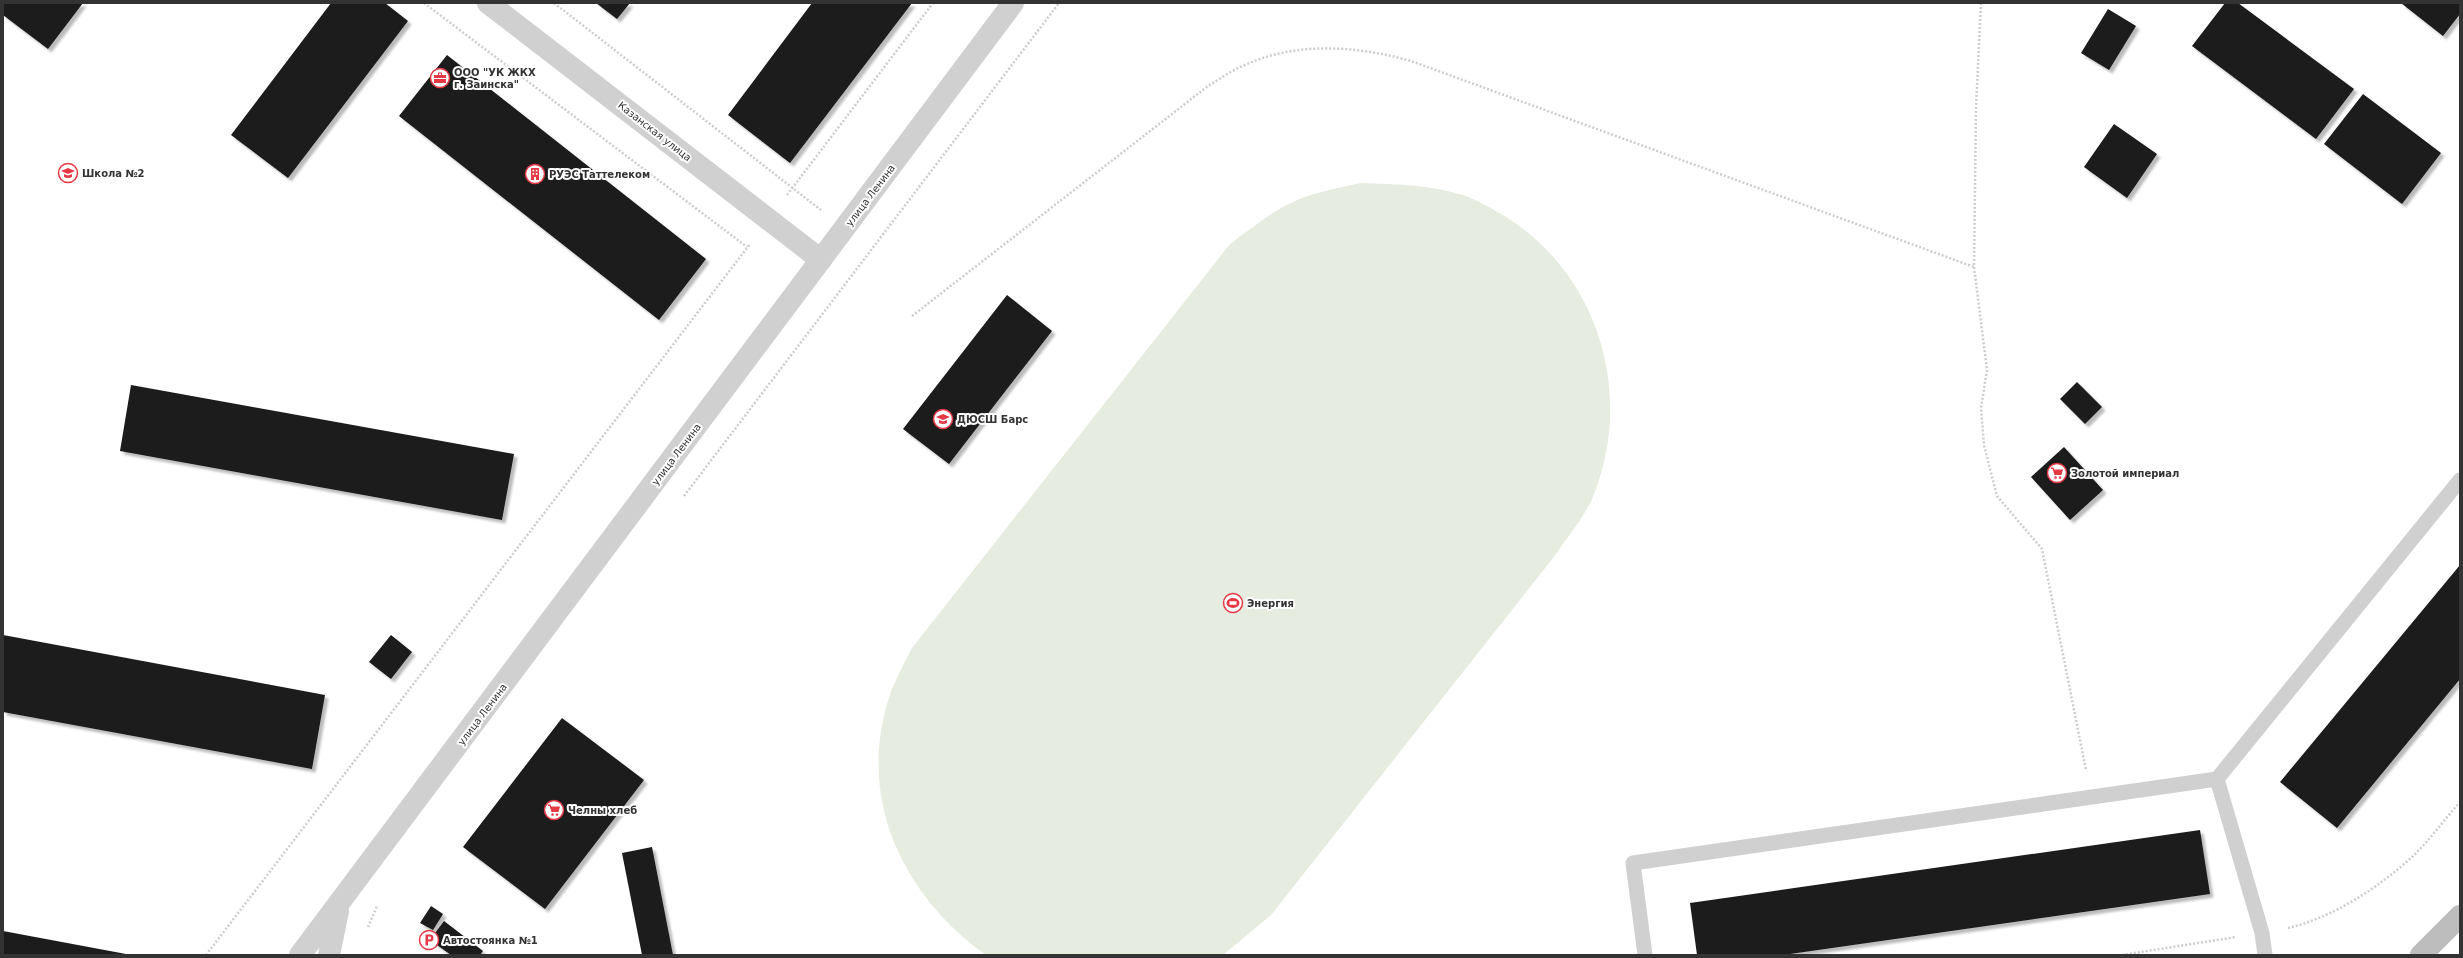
<svg xmlns="http://www.w3.org/2000/svg" width="2463" height="958" font-family="'DejaVu Sans',sans-serif">
  <defs>
    <filter id="shadow"><feDropShadow dx="3.5" dy="3.5" stdDeviation="1" flood-color="#0004"/></filter>
  </defs>
  <rect width="100%" height="100%" fill="#fff"/>
  <!-- green -->
  <path fill="#e6ecdf" d="M 1361,183 C 1394,184 1430,185 1463,195 C 1477,200 1493,209 1506,217 C 1600,276 1635,397 1592,499 C 1583,519 1566,539 1553,558 L 1271,915 L 1223,955 L 986,955 C 900,893 854,793 892,689 C 898,675 905,661 912,648 L 1230,244 C 1251,229 1271,212 1295,201 C 1315,192 1339,188 1361,183 Z"/>
  <!-- building -->
  <path fill="#1a1a1a" filter="url(#shadow)" d="M 3,3 L 83,3 L 48,49 L 3,15 Z
    M 331,3 L 385,3 L 408,21 L 288,178 L 231,135 Z
    M 596,3 L 630,3 L 617,19 Z
    M 812,3 L 912,3 L 790,163 L 728,115 Z
    M 2225,3 L 2238,3 L 2354,89 L 2316,139 L 2192,46 Z
    M 2401,3 L 2460,3 L 2460,14 L 2443,36 Z
    M 2108,9 L 2136,26 L 2109,70 L 2081,53 Z
    M 447,55 L 706,259 L 659,320 L 399,116 Z
    M 2363,94 L 2441,153 L 2402,204 L 2324,144 Z
    M 2114,124 L 2157,154 L 2127,198 L 2084,167 Z
    M 1007,295 L 1052,331 L 949,464 L 903,429 Z
    M 2077,382 L 2102,407 L 2085,424 L 2060,399 Z
    M 131,385 L 514,454 L 502,520 L 120,451 Z
    M 2064,447 L 2103,490 L 2070,520 L 2031,477 Z
    M 2460,565 L 2460,679 L 2337,828 L 2280,782 Z
    M 3,635 L 325,695 L 312,769 L 3,712 Z
    M 391,635 L 412,652 L 391,679 L 369,662 Z
    M 562,718 L 644,780 L 545,909 L 463,847 Z
    M 2200,830 L 2210,894 L 1783,955 L 1697,955 L 1690,903 Z
    M 652,847 L 673,955 L 642,955 L 622,853 Z
    M 431,906 L 443,914 L 433,930 L 420,923 Z
    M 444,921 L 483,951 L 480,955 L 451,955 L 430,940 Z
    M 3,931 L 126,954 L 125,955 L 3,955 Z"/>
  <g fill="none" stroke-linecap="round" stroke-linejoin="round">
    <!-- path -->
    <path stroke="#cdcdcd" stroke-width="2.5" stroke-dasharray="2 2" stroke-linecap="butt" d="M 424,3 L 747,247
      M 554,3 L 821,210
      M 1981,3 L 1976,107 L 1974,267 L 1987,370 L 1981,408 L 1984,445 L 1997,496 L 2042,549 L 2086,770
      M 787,195 L 933,3
      M 912,316 L 1208,86 C 1220,79 1232,70 1245,65 C 1297,41 1358,46 1411,61 L 1974,267
      M 684,496 L 1059,3
      M 368,927 L 377,906
      M 2288,928 C 2332,918 2378,888 2412,857 C 2429,841 2444,820 2460,802
      M 206,955 L 750,244
      M 2122,955 L 2236,937"/>
    <!-- service -->
    <path stroke="#d0d0d0" stroke-width="15" d="M 2217,779 L 2262,933 L 2265,955
      M 1645,955 L 1633,863 L 2217,779 L 2460,480"/>
    <!-- minor -->
    <path stroke="#d0d0d0" stroke-width="22" d="M 488,3 L 821,260"/>
    <!-- tertiary -->
    <path stroke="#d0d0d0" stroke-width="22" d="M 300,955 L 1013,3
      M 329,955 L 338,911"/>
    <!-- secondary -->
    <path stroke="#bdbdbd" stroke-width="22" d="M 2421,955 L 2460,916"/>
  </g>
  <!-- icons -->
  <defs>
    <g id="office-ring" transform="scale(1)"><circle r="9.5" fill="#fff" stroke="#e63946" stroke-width="1.5"/><path d="M-6-3h4V-5.5h4V-3h4V5H-6ZM-1-4.5V-3h2v-1.5ZM-6 0V1H6V0Z" fill="#e63946"/></g>
    <g id="school-ring" transform="scale(1)"><circle r="9.5" fill="#fff" stroke="#e63946" stroke-width="1.5"/><path d="M0-5L7-2L0 1L-7-2ZM-4 1L0 2.5L4 1V4Q0 6-4 4Z" fill="#e63946"/></g>
    <g id="building-ring" transform="scale(1)"><circle r="9.5" fill="#fff" stroke="#e63946" stroke-width="1.5"/><path d="M-4-6H4V6H1V3H-1V6H-4ZM-2.5-4.3h1.7v1.8h-1.7ZM.8-4.3h1.7v1.8H.8ZM-2.5-1h1.7V.8h-1.7ZM.8-1h1.7V.8H.8Z" fill="#e63946"/></g>
    <g id="supermarket-ring" transform="scale(1)"><circle r="9.5" fill="#fff" stroke="#e63946" stroke-width="1.5"/><path d="M-6-5.5h2.5l.6 2H6L4.5 2H-2.5L-4.4-4H-6ZM-1.5 3.2a1.3 1.3 0 1 0 .1 0ZM3 3.2a1.3 1.3 0 1 0 .1 0Z" fill="#e63946"/></g>
    <g id="stadium-ring" transform="scale(1)"><circle r="9.5" fill="#fff" stroke="#e63946" stroke-width="1.5"/><path d="M0-5a6.5 5 0 1 0 0 10a6.5 5 0 1 0 0-10ZM-3.5-1.8h7v3.6h-7Z" fill="#e63946"/></g>
    <g id="parking-ring" transform="scale(1)"><circle r="9.5" fill="#fff" stroke="#e63946" stroke-width="1.5"/><path d="M-3.5-5.5H1a3.5 3.5 0 0 1 0 7H-1V5.5H-3.5ZM-1-3.4V-.6H.8a1.4 1.4 0 0 0 0-2.8Z" fill="#e63946"/></g>
  </defs>
  <g fill-rule="evenodd">
    <use href="#office-ring" x="440" y="78"/>
    <use href="#school-ring" x="68" y="173"/>
    <use href="#building-ring" x="535" y="174"/>
    <use href="#school-ring" x="943" y="419"/>
    <use href="#supermarket-ring" x="2057" y="473"/>
    <use href="#stadium-ring" x="1233" y="603"/>
    <use href="#supermarket-ring" x="554" y="810"/>
    <use href="#parking-ring" x="429" y="940"/>
  </g>
  <g text-anchor="middle" stroke-width="4" stroke-linejoin="round" paint-order="stroke">
    <!-- poi labels -->
    <g font-size="10" font-weight="bold" fill="#333" stroke="#fff" text-anchor="start">
      <text x="454" y="76">ООО "УК ЖКХ<tspan x="454" dy="12">г. Заинска"</tspan></text>
      <text x="82" y="177">Школа №2</text>
      <text x="549" y="178">РУЭС Таттелеком</text>
      <text x="957" y="423">ДЮСШ Барс</text>
      <text x="2071" y="477">Золотой империал</text>
      <text x="1247" y="607">Энергия</text>
      <text x="568" y="814">Челны хлеб</text>
      <text x="443" y="944">Автостоянка №1</text>
    </g>
    <!-- street labels -->
    <g font-size="10" fill="#333" stroke="#fff">
      <text transform="translate(655 131) rotate(38)" y="4">Казанская улица</text>
      <text transform="translate(870 195) rotate(-53)" y="4">улица Ленина</text>
      <text transform="translate(676 454) rotate(-53)" y="4">улица Ленина</text>
      <text transform="translate(482 714) rotate(-53)" y="4">улица Ленина</text>
    </g>
  </g>
  <!-- border -->
  <rect width="2463" height="958" fill="none" stroke="#333333" stroke-width="8"/>
</svg>
